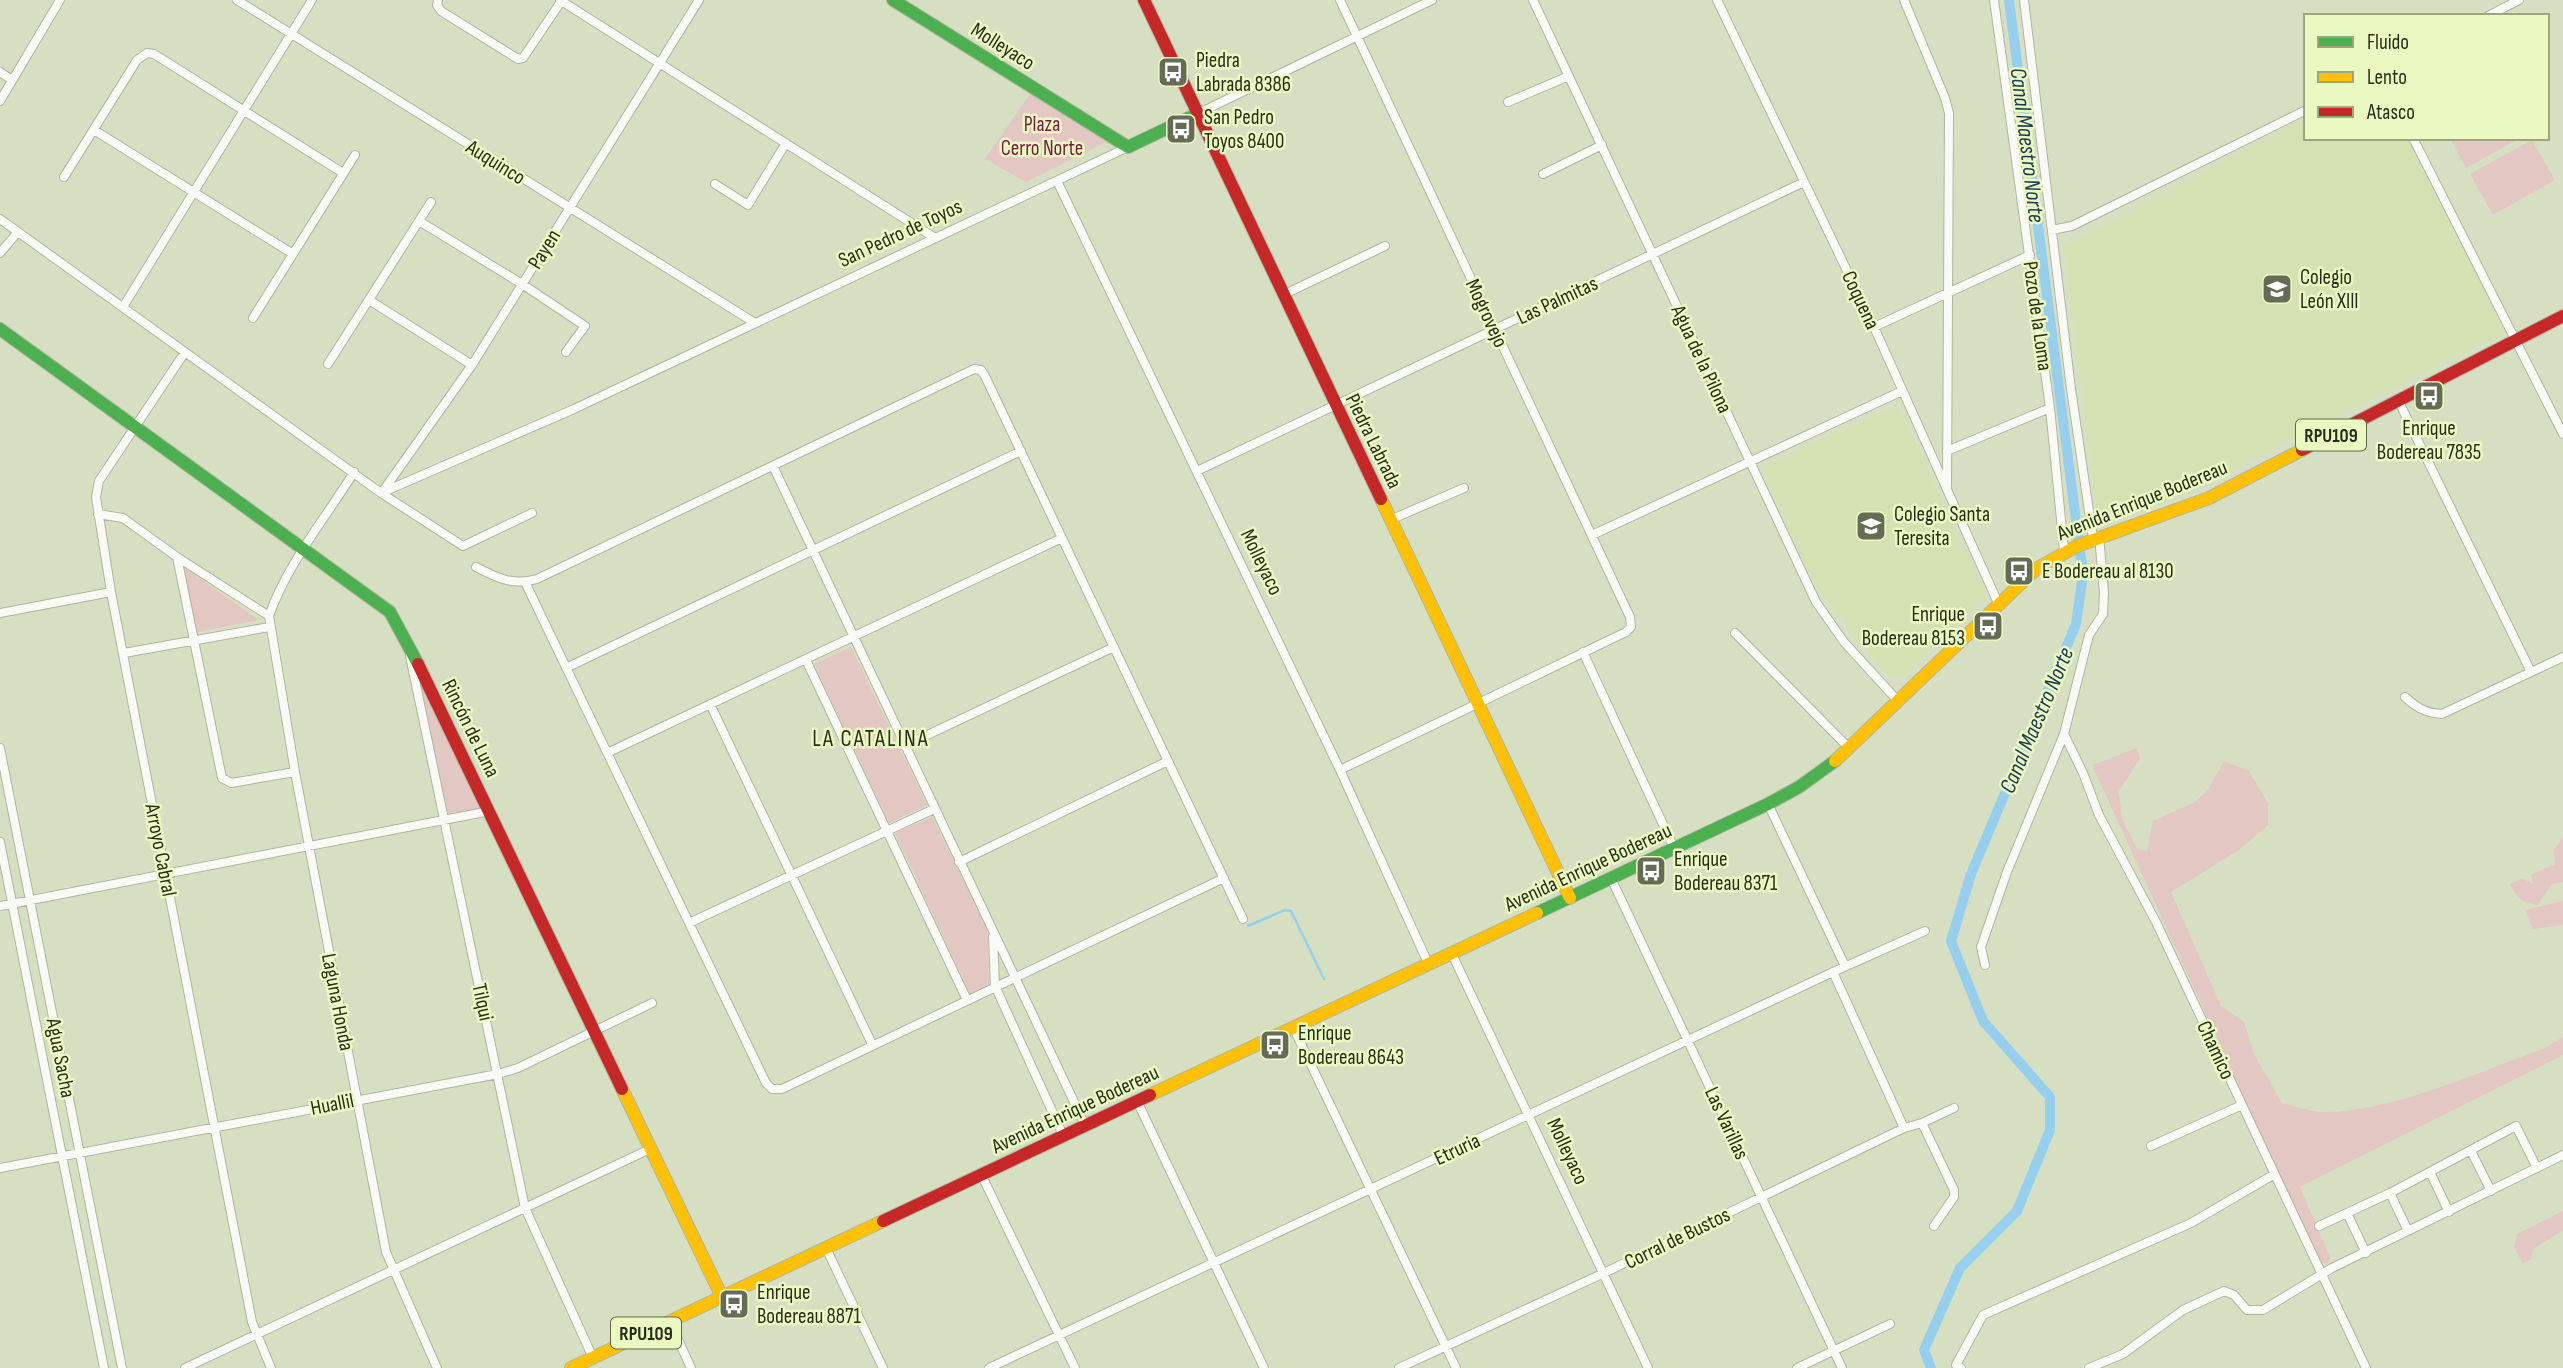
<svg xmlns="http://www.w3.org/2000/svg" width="2563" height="1368" font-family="'Sofia Sans Condensed',sans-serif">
  <rect width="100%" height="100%" fill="#d7dfc3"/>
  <!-- built -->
  <path fill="#d4e2b3" d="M 2306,118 L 2306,138 L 2406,138 L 2506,332 L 2172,499 L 2097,515 L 2064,246 Z
    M 1897,405 L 1987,595 L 1905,676 L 1887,675 L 1815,585 L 1761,467 Z"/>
  <!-- green -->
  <path fill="#e2c7c2" d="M 1034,88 L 1106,142 L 1026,182 L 985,159 Z
    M 2450,138 L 2520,138 L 2466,168 Z
    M 2532,140 L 2555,180 L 2493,215 L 2470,174 Z
    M 182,566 L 259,620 L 194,633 Z
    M 851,647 L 927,805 L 889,823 L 814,664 Z
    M 412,648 L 488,815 L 450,823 Z
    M 2137,748 L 2140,759 L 2119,791 L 2122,819 L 2137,849 L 2147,851 L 2153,821 L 2195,802 L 2208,790 L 2224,761 L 2249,771 L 2268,803 L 2268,825 L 2239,850 L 2171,892 L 2221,1006 L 2244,1022 L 2254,1054 L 2282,1103 C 2295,1106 2310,1112 2324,1112 C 2390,1113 2482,1071 2545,1048 L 2563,1037 L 2563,1055 L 2300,1187 L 2330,1257 L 2328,1263 L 2320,1263 L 2092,765 Z
    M 932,817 L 987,929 L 989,984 L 970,994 L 895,833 Z
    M 2563,837 L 2563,882 L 2552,884 L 2537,905 C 2522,902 2516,898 2510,884 L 2522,878 L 2533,884 L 2531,875 L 2555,864 L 2554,850 Z
    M 2563,901 L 2563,925 L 2533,929 L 2525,910 Z
    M 2563,1211 L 2563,1230 L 2533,1249 L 2531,1259 L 2523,1264 L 2514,1247 L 2517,1234 Z"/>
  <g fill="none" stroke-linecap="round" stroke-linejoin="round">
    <!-- stream -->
    <path stroke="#96cfed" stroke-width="2.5" d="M 1248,926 L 1285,910 L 1291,911 L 1324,979"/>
    <!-- canal -->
    <path stroke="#96cfed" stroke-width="10" d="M 1931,1368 L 1924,1350 L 1960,1268 L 2017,1211 L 2050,1130 L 2050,1097 L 1983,1021 L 1951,941 L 1971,874 L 2076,624 L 2083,575 L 2009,0"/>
    <!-- street casing -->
    <g stroke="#afb69f" stroke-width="10">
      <path id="street" d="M 237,0 L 755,323
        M 438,0 L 437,5 L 441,11 L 518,59 L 523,58 L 562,0
        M 560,0 L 935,238
        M 1340,0 L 1630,617 L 1631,627 L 1626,632 L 1340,770
        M 1533,0 L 1816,602 L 1844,642 L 1897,700
        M 1717,0 L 1874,327 L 1998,603
        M 1904,0 L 1945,98 L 1949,113 L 1947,486
        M 1994,0 L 2050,408 L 2064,550
        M 2024,0 L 2071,389 L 2093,538
        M 2488,16 L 2519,0
        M 0,72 L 12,80
        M 0,101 L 60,0
        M 1508,102 L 1569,76
        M 1197,114 L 1432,0
        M 94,130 L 293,254
        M 2413,138 L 2563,434
        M 1543,174 L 1602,145
        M 64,177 L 137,60 L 147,53 L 154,54 L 343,173
        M 1057,181 L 1340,770 L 1428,963
        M 715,184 L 748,205 L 786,143
        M 0,219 L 381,493 L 463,546 L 532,513
        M 419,221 L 522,284 L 585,326 L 566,352
        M 2052,230 L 2072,226 L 2306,110
        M 0,253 L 18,232
        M 1283,295 L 1385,246
        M 369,300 L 472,365
        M 123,307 L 312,0
        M 253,318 L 355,155
        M 1874,327 L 2030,255
        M 185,352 L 99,481 L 96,497 L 111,592 L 252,1322 L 271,1368
        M 328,364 L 431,202
        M 2398,400 L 2531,672
        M 1947,451 L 2050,408
        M 773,466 L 1085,1125
        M 1197,471 L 1804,182
        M 383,491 L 472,365 L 699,0
        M 381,493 L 574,409 L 1128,147
        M 98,514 L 123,518 L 177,557 L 222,778 L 231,783 L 295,772
        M 1390,520 L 1464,488
        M 1592,535 L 1902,391
        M 177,557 L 269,616 L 295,772 L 386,1252 L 437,1368
        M 476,567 C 497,578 513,586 537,579 L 974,369 L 981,370 L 985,376 L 1243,919
        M 525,582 L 766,1083 L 772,1089 L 782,1089 L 1224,878
        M 0,613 L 111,592
        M 269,616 C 287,564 325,519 354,472
        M 1735,633 L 1849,748
        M 1583,652 L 1674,848
        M 124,653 L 269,627
        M 410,656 L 525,1208 L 593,1358
        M 806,660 L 967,1000
        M 566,668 L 1021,451
        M 2405,697 C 2417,708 2426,713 2442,714 L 2563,657
        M 710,704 L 872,1044
        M 2064,734 L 2083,773 L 2099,815 L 2156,922 L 2366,1368
        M 904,746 L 1114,647
        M 0,748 L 122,1368
        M 607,753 L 1062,538
        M 1768,804 L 1845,966
        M 0,842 L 104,1368
        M 959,862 L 1168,761
        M 1611,878 L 1842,1368
        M 0,906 L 490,811
        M 689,923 L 934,809
        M 993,936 L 995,986 L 1063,1135
        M 1451,952 L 1648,1368
        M 1985,965 L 1981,947 L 2007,872 L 2064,734 L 2089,635 L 2103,614 L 2104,593 L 2099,536
        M 1833,972 L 1904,1128
        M 1293,1027 L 1456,1368
        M 1137,1101 L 1264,1368
        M 1922,1123 L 1954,1190 L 1954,1197 L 1934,1226
        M 2151,1146 L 2242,1105
        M 2471,1151 L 2491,1191
        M 0,1168 L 498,1074 L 518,1068 L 652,1003
        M 2430,1172 L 2449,1212
        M 981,1174 L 1075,1368
        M 2390,1193 L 2408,1231
        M 2347,1213 L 2366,1253
        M 2319,1226 L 2390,1193 L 2516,1126 L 2537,1168
        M 826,1248 L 883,1368
        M 670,1322 L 691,1368
        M 185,1368 L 650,1149
        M 989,1368 L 1833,972 L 1925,931
        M 1399,1368 L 1604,1273 L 1904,1128 L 1922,1123 L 1954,1108
        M 1797,1368 L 1890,1324
        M 1961,1368 L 1956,1365 L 1983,1315 L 2191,1223 L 2273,1175
        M 2089,1368 L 2123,1354 L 2183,1310 L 2224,1291 L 2234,1295 L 2247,1310 L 2263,1310 L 2332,1268 L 2563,1155"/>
    </g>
    <!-- fast casing -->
    <g stroke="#afb69f" stroke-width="14">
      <path id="fast" d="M 893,0 L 1128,147 L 1197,114
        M 0,329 L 390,612 L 418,664
        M 1537,913 L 1768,804 L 1799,787 L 1835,761"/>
    </g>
    <!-- slow casing -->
    <g stroke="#afb69f" stroke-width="14">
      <path id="slow" d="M 1381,499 L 1570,898
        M 1835,761 L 2036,569 L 2077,546 L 2209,498 L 2302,450
        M 622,1089 L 722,1297
        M 1150,1095 L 1537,913
        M 571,1368 L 883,1221"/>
    </g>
    <!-- jam casing -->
    <g stroke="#afb69f" stroke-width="14">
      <path id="jam" d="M 1144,0 L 1381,499
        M 2302,450 L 2563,316
        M 418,664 L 622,1089
        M 883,1221 L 1150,1095"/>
    </g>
    <!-- street -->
    <use href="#street" stroke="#f9faf6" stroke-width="8"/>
    <!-- fast -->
    <use href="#fast" stroke="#4caf50" stroke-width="12"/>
    <!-- slow -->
    <use href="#slow" stroke="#ffc107" stroke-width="12"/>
    <!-- jam -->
    <use href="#jam" stroke="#c62828" stroke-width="12"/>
  </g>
  <!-- icons -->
  <defs>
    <g id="bus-square" transform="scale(1.575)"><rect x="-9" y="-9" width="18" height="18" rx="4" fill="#656b54" stroke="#eaf9c2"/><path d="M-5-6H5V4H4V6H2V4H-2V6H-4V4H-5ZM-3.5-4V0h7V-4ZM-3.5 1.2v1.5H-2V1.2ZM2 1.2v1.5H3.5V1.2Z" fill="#fff"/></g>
    <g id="school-square" transform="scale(1.575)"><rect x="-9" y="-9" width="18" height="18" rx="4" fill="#656b54" stroke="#eaf9c2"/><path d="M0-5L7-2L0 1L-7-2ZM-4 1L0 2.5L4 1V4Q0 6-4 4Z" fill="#fff"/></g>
  </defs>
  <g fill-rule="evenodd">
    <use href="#bus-square" x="1173" y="72"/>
    <use href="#bus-square" x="1181" y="129"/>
    <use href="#school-square" x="2277" y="289"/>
    <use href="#bus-square" x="2429" y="396"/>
    <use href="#school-square" x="1871" y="526"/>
    <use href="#bus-square" x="2019" y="571"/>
    <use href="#bus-square" x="1988" y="626"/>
    <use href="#bus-square" x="1651" y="871"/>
    <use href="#bus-square" x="1275" y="1045"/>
    <use href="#bus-square" x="734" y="1304"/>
  </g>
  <g text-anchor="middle" stroke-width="5" stroke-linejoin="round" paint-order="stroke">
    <!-- shield labels -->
    <g fill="#eaf9c2" stroke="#626a4b" stroke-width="2">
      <rect x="2296" y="419.5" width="70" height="31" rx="5"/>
      <rect x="611" y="1317.5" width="70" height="31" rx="5"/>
    </g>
    <g font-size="19" font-weight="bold" fill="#272d18">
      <text x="2331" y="442">RPU109</text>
      <text x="646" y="1340">RPU109</text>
    </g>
    <!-- street labels -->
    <g font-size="21" fill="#272d18" stroke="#eaf9c2">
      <text transform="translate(1003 46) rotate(32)" y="7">Molleyaco</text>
      <text transform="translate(496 162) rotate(32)" y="7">Auquinco</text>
      <text transform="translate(900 233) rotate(-25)" y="7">San Pedro de Toyos</text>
      <text transform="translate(544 249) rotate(-58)" y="7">Payen</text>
      <text transform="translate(1557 300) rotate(-25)" y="7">Las Palmitas</text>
      <text transform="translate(1861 300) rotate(65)" y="7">Coquena</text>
      <text transform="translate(1487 313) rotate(65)" y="7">Mogrovejo</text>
      <text transform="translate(2038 316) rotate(82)" y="7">Pozo de la Loma</text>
      <text transform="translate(1702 359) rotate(65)" y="7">Agua de la Pilona</text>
      <text transform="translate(1374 441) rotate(64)" y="7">Piedra Labrada</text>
      <text transform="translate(2142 500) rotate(-22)" y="7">Avenida Enrique Bodereau</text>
      <text transform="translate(1262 562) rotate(64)" y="7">Molleyaco</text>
      <text transform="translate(471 728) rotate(64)" y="7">Rincón de Luna</text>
      <text transform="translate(161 850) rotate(79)" y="7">Arroyo Cabral</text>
      <text transform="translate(1588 867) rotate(-25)" y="7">Avenida Enrique Bodereau</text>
      <text transform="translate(338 1002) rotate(79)" y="7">Laguna Honda</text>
      <text transform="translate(483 1002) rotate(78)" y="7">Tilqui</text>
      <text transform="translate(2216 1050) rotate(65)" y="7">Chamico</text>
      <text transform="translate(61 1058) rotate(79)" y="7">Agua Sacha</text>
      <text transform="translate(332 1104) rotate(-11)" y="7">Huallil</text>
      <text transform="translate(1075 1109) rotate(-25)" y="7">Avenida Enrique Bodereau</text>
      <text transform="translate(1727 1123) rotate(65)" y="7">Las Varillas</text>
      <text transform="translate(1457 1149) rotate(-25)" y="7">Etruria</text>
      <text transform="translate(1568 1151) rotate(65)" y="7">Molleyaco</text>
      <text transform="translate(1677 1238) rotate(-26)" y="7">Corral de Bustos</text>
    </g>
    <!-- poi labels -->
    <g font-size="21" fill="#272d18" stroke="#eaf9c2" text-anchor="start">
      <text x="1196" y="67">Piedra<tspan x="1196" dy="24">Labrada 8386</tspan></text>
      <text x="1204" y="124">San Pedro<tspan x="1204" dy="24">Toyos 8400</tspan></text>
      <text x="2300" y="284">Colegio<tspan x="2300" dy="24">León XIII</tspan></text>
      <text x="2429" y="435" text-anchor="middle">Enrique<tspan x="2429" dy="24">Bodereau 7835</tspan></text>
      <text x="1894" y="521">Colegio Santa<tspan x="1894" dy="24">Teresita</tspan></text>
      <text x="2042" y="578">E Bodereau al 8130</text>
      <text x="1965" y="621" text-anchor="end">Enrique<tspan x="1965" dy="24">Bodereau 8153</tspan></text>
      <text x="1674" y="866">Enrique<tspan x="1674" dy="24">Bodereau 8371</tspan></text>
      <text x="1298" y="1040">Enrique<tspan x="1298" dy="24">Bodereau 8643</tspan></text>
      <text x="757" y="1299">Enrique<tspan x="757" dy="24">Bodereau 8871</tspan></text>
    </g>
    <!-- park labels -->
    <g font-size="21" fill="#7c1642" stroke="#eaf9c2">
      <text x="1042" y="131">Plaza<tspan x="1042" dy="24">Cerro Norte</tspan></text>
    </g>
    <!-- water labels -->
    <g font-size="23" font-style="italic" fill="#193b51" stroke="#eaf9c2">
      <text transform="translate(2028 145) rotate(83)" y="8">Canal Maestro Norte</text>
      <text transform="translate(2036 720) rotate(-67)" y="8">Canal Maestro Norte</text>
    </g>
    <!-- neighbourhood labels -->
    <g font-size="23" letter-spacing="2" fill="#272d18" stroke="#eaf9c2">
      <text x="871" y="746">LA CATALINA</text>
    </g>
  </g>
  <!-- legend -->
  <rect x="2304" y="14" width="245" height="126" fill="#eaf9c2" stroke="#9ca77e" stroke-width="2"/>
  <rect x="2318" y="37" width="35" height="10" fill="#4caf50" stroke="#9ca77e" stroke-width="2"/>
  <text x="2367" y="49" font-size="21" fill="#272d18">Fluido</text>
  <rect x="2318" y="72" width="35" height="10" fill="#ffc107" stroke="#9ca77e" stroke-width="2"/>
  <text x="2367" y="84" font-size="21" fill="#272d18">Lento</text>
  <rect x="2318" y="107" width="35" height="10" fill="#c62828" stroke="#9ca77e" stroke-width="2"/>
  <text x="2367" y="119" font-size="21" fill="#272d18">Atasco</text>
</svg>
